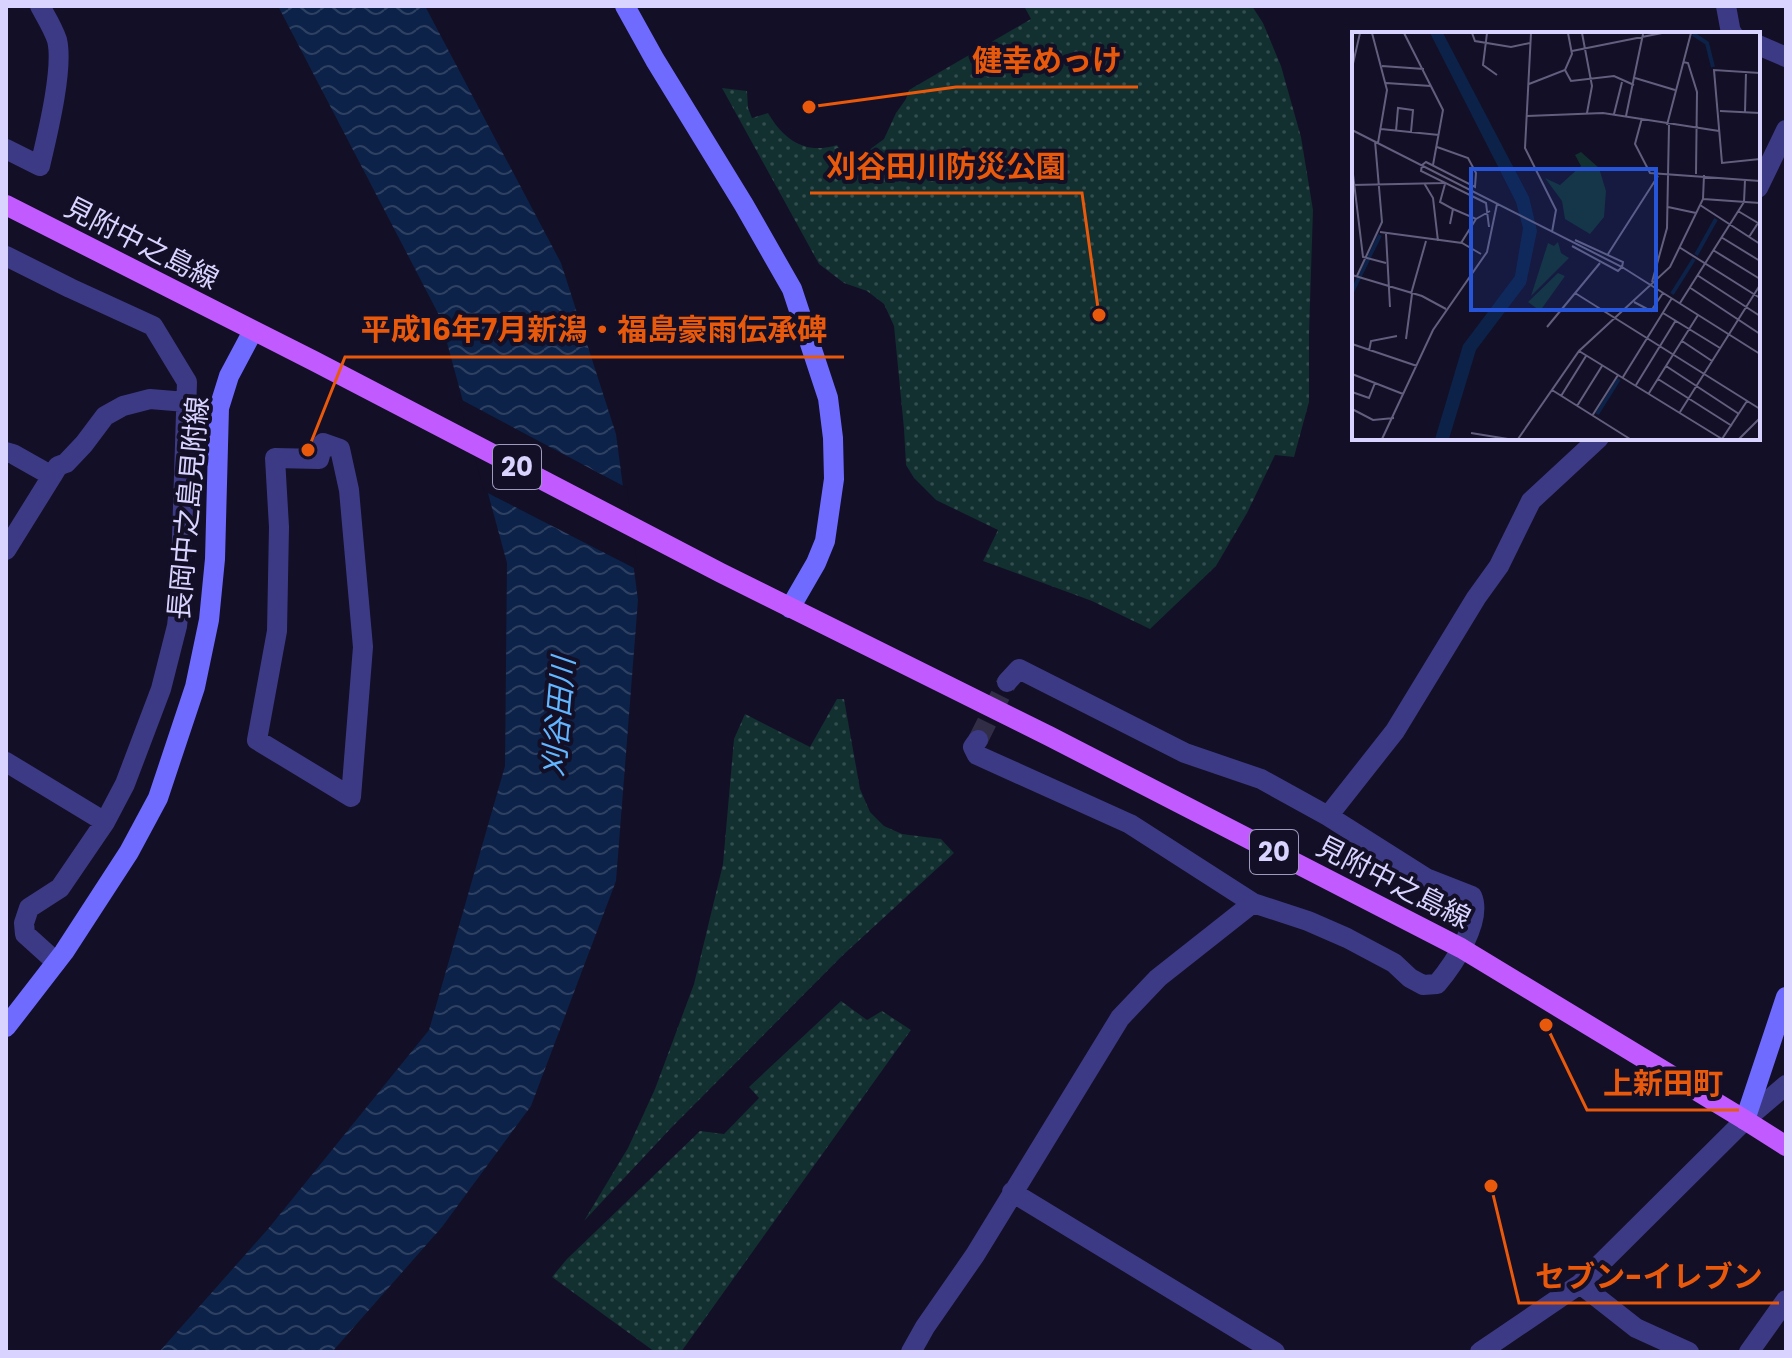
<svg xmlns="http://www.w3.org/2000/svg" width="1792" height="1358" font-family="Poppins,'Noto Sans JP',sans-serif">
  <defs>
    <pattern id="grass-dots" width="8" height="8" patternUnits="userSpaceOnUse" patternTransform="scale(2)"><rect width="8" height="8" fill="#12302f"/><path d="M2 2h.1M6 6h.1" fill="none" stroke="#344d4e" stroke-width="1.8" stroke-linecap="round"/></pattern>
    <pattern id="water-waves" width="16" height="10" patternUnits="userSpaceOnUse" patternTransform="scale(2)"><rect width="16" height="10" fill="#0c2248"/><path d="M0 5q4-4 8 0t8 0" fill="none" stroke="#2f4163"/></pattern>
  </defs>
  <rect width="100%" height="100%" fill="#130f26"/>
  <!-- grass -->
  <path fill="url(#grass-dots)" d="M 1024,6 L 1252,6 L 1263,23 L 1281,66 L 1301,137 L 1313,210 L 1309,334 L 1309,402 L 1294,457 L 1275,455 L 1247,513 L 1216,566 L 1150,629 L 1092,601 L 983,561 L 998,530 L 936,500 L 914,478 L 906,465 L 904,429 L 894,326 L 884,304 L 867,291 L 844,283 L 819,264 L 722,88 L 747,91 L 748,108 L 752,118 L 768,113 C 784,140 805,155 837,145 L 850,164 L 884,139 L 896,113 L 906,99 L 909,90 L 1031,19 Z
    M 837,699 L 844,699 L 860,789 L 870,812 L 884,826 L 902,834 L 941,839 L 954,853 L 842,956 L 671,1128 L 584,1221 L 628,1148 L 655,1089 L 694,984 L 723,864 L 734,739 L 745,714 L 810,747 Z
    M 841,1001 L 867,1020 L 882,1011 L 911,1030 L 681,1352 L 655,1352 L 552,1277 L 567,1259 L 700,1131 L 724,1134 L 759,1098 L 749,1087 Z"/>
  <!-- water -->
  <path fill="url(#water-waves)" d="M 278,6 L 425,6 L 561,263 L 616,434 L 638,600 L 616,881 L 531,1106 L 442,1227 L 332,1352 L 159,1352 L 268,1229 L 429,1030 L 505,766 L 507,563 L 440,317 Z"/>
  <!-- pier -->
  <path fill="#130f26" d="M 458,398 L 627,488 L 638,570 L 484,491 Z"/>
  <g fill="none" stroke-linecap="round" stroke-linejoin="round">
    <!-- street-tunnel -->
    <path stroke="#312d47" stroke-width="20" stroke-dasharray="20 10" stroke-linecap="butt" d="M 978,740 L 1007,682"/>
    <!-- street -->
    <path stroke="#3d3a85" stroke-width="20" d="M 1726,6 L 1731,33 L 1733,34
      M 1758,45 L 1786,57
      M 6,149 L 40,166 C 47,136 64,68 57,40 C 53,28 46,17 40,6
      M 1758,188 L 1786,130
      M 6,256 L 70,288 L 153,326 L 187,382 L 180,600 L 177,626 L 161,689 L 125,784 L 105,822 L 60,888 L 29,908 L 24,923 L 25,934 L 56,962
      M 323,443 L 340,449 L 349,490 L 363,647 L 351,797 L 257,740 L 277,631 L 279,527 L 275,458 L 319,459 Z
      M 6,452 L 13,454 L 52,476 L 58,466 L 66,463 L 84,444 L 105,416 L 123,406 L 150,399 L 186,402
      M 6,550 L 52,476
      M 978,740 L 973,747 L 977,755 L 1130,824 L 1253,903 L 1308,921 L 1347,938 L 1394,963 L 1410,978 L 1423,985 L 1437,984 C 1453,965 1483,921 1472,896 L 1426,878 L 1328,816 L 1261,779 L 1185,753 L 1019,669 L 1007,682
      M 6,762 L 105,822
      M 1328,816 L 1395,731 L 1476,598 L 1499,566 L 1531,501 L 1599,438
      M 1012,1192 L 1275,1352
      M 1580,1284 L 1636,1328 L 1689,1352
      M 911,1352 L 925,1327 L 975,1255 L 1120,1018 L 1158,978 L 1253,903
      M 1480,1352 L 1580,1284 L 1745,1120 L 1786,1085
      M 1749,1352 L 1786,1300"/>
    <!-- secondary -->
    <path stroke="#6f6bff" stroke-width="20" d="M 625,6 L 655,60 L 744,205 L 792,289 L 828,398 L 833,438 L 834,479 L 825,541 L 816,563 L 790,608
      M 6,1027 L 64,952 L 129,852 L 158,798 L 195,687 L 209,620 L 215,559 L 219,408 L 229,376 L 253,331
      M 1745,1120 L 1786,997"/>
    <!-- primary -->
    <path stroke="#c25bff" stroke-width="20" d="M 6,205 L 314,361 L 721,573 L 1049,736 L 1461,948 L 1745,1120 L 1786,1146"/>
  </g>
  <g text-anchor="middle" stroke-width="8" stroke-linejoin="round" paint-order="stroke">
    <!-- shield labels -->
    <g fill="#130f26" stroke="#9e99be" stroke-width="2">
      <rect x="493" y="445" width="48" height="44" rx="6"/>
      <rect x="1250" y="830" width="48" height="44" rx="6"/>
    </g>
    <g font-size="26" font-weight="bold" fill="#d9d4ff">
      <text x="517" y="476">20</text>
      <text x="1274" y="861">20</text>
    </g>
    <!-- street labels -->
    <g font-size="28" fill="#d9d4ff" stroke="#130f26">
      <text transform="translate(142 243) rotate(27)" y="10">見附中之島線</text>
      <text transform="translate(188 508) rotate(-85)" y="10">長岡中之島見附線</text>
      <text transform="translate(1394 882) rotate(27)" y="10">見附中之島線</text>
    </g>
    <!-- water labels -->
    <g font-size="30" font-style="italic" fill="#62b6ff" stroke="#130f26">
      <text transform="translate(559 717) rotate(-85)" y="10">刈谷田川</text>
    </g>
  </g>
  <!-- overview -->
  <g transform="translate(1352 32)">
    <rect width="408" height="408" fill="#130f26"/>
    <path d="M 229,120 L 247,136 L 254,159 L 252,185 L 238,202 L 213,187 L 210,169 L 193,146 L 208,153 L 229,134 L 223,123 ZM 206,210 L 209,221 L 217,226 L 179,264 L 196,211 L 202,214 ZM 206,241 L 213,244 L 188,279 L 176,270 Z" fill="#12302f"/>
    <path d="M 78,1 L 91,1 L 177,165 L 185,199 L 174,252 L 124,318 L 97,407 L 83,407 L 111,313 L 163,244 L 171,196 L 164,170 Z" fill="#0c2248"/>
    <path fill="none" stroke="#0c2248" stroke-width="4" d="M 341,2 L 355,11 L 361,35M 344,223 L 364,187M 0,260 L 28,203M 320,262 L 342,227M 245,382 L 267,347"/>
    <path fill="none" stroke="#625e7d" stroke-width="2" d="M 20,1 L 35,58 L 26,111M 52,1 L 91,78 L 81,133M 120,1 L 123,9 L 159,15 L 178,11M 135,1 L 131,33 L 145,43M 179,1 L 173,116 L 204,178 L 200,200M 230,1 L 240,54 L 235,81M 220,19 L 310,1M 331,30 L 336,31 L 345,60 L 344,142M 30,34 L 72,37M 0,36 L 8,1M 213,38 L 219,49 L 262,44 L 282,53M 408,41 L 362,38 L 370,131 L 408,127M 283,46 L 323,58M 34,51 L 79,54M 177,52 L 213,38 L 220,22 L 216,1M 368,79 L 408,81M 393,80 L 394,40M 262,82 L 270,50M 175,84 L 251,81 L 367,99M 274,84 L 291,2M 290,86 L 283,112 L 298,141 L 408,149M 315,93 L 339,1M 29,97 L 87,103M 0,98 L 270,235 L 408,322M 44,99 L 46,76 L 61,78 L 59,100M 70,133 L 69,139 L 134,171 L 137,195M 70,133 L 74,130 L 123,155 L 124,141 L 116,126 L 85,115M 0,134 L 11,225 L 34,231M 72,151 L 81,166 L 86,209M 93,152 L 88,170 L 101,177 L 98,192M 0,153 L 93,151M 351,167 L 408,171M 348,173 L 408,212M 316,175 L 344,181M 101,177 L 124,187 L 138,179M 386,179 L 406,191 L 397,205M 28,200 L 110,211 L 129,222M 34,202 L 38,275M 369,205 L 408,229M 109,211 L 124,187M 220,214 L 266,239 L 270,235 L 271,230 L 223,208M 327,215 L 408,266M 361,218 L 408,247M 256,222 L 306,144M 0,243 L 70,264 L 94,277M 345,243 L 408,284M 5,244 L 30,190 L 23,109M 300,250 L 315,196 L 317,93M 337,255 L 408,302M 223,261 L 408,377M 59,262 L 74,209M 282,270 L 299,279 L 311,261M 328,271 L 392,170 L 393,148M 311,281 L 368,316M 195,295 L 248,231M 54,307 L 60,262M 330,309 L 360,329M 0,312 L 65,334M 17,319 L 19,309 L 45,304M 227,319 L 370,407M 314,334 L 387,382M 0,342 L 51,362M 271,345 L 320,266M 306,347 L 380,394M 284,353 L 324,288M 200,358 L 278,407M 0,360 L 17,366 L 23,351M 297,361 L 346,283M 209,364 L 234,324M 225,374 L 250,334M 0,377 L 21,388 L 42,386M 328,380 L 408,253M 240,384 L 266,343M 119,401 L 156,407M 30,407 L 81,298 L 135,220 L 145,172M 166,407 L 227,319 L 318,235 L 351,167 L 352,143M 370,407 L 395,369M 387,407 L 408,386"/>
    <path fill="#2655da" fill-opacity="0.15" stroke="#2655da" stroke-width="4" d="M 119,137 L 304,137 L 304,278 L 119,278 Z"/>
    <rect width="408" height="408" fill="none" stroke="#d9d4ff" stroke-width="4"/>
  </g>
  <!-- callouts -->
  <path fill="none" stroke="#e8590c" stroke-width="3" d="M809 107L956 87H1138M1099 315L1082 193H810M308 450L345 357H844M1546 1025L1587 1110H1739M1491 1186L1519 1303H1779"/>
  <g fill="#e8590c" stroke="#130f26" stroke-width="3">
    <circle cx="809" cy="107" r="8"/>
    <circle cx="1099" cy="315" r="8"/>
    <circle cx="308" cy="450" r="8"/>
    <circle cx="1546" cy="1025" r="8"/>
    <circle cx="1491" cy="1186" r="8"/>
  </g>
  <g font-size="30" text-anchor="middle" font-weight="bold" fill="#e8590c" stroke="#130f26" stroke-width="8" stroke-linejoin="round" paint-order="stroke">
    <text x="1047" y="71">健幸めっけ</text>
    <text x="946" y="177">刈谷田川防災公園</text>
    <text x="594" y="340">平成16年7月新潟・福島豪雨伝承碑</text>
    <text x="1663" y="1094">上新田町</text>
    <text x="1649" y="1287">セブン-イレブン</text>
  </g>
  <!-- border -->
  <rect width="1792" height="1358" fill="none" stroke="#d9d4ff" stroke-width="16"/>
</svg>
